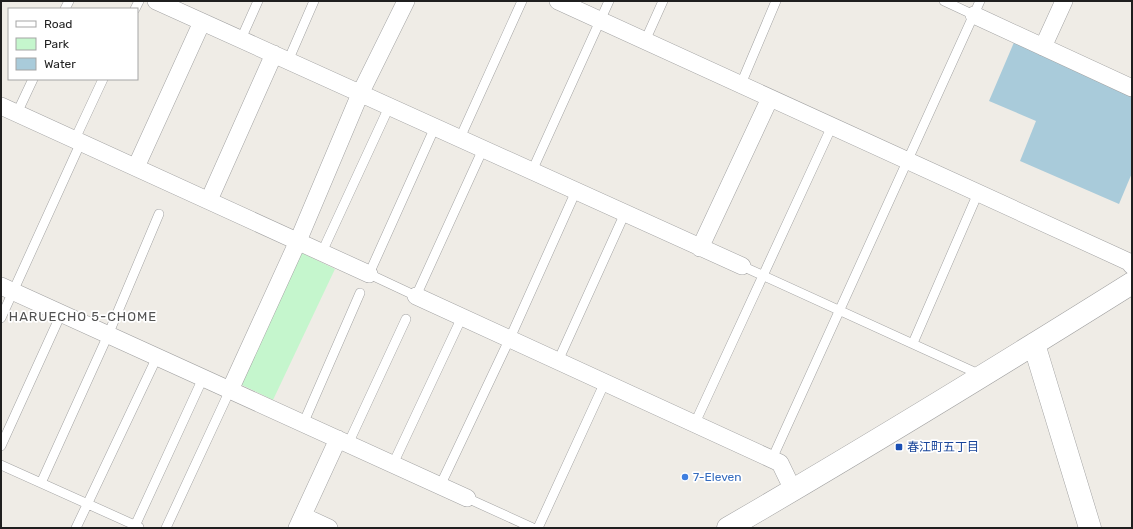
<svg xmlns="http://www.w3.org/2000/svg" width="1133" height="529" font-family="Rubik,'Noto Sans JP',sans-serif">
  <rect width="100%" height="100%" fill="#efece6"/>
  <!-- park -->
  <path fill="#c5f6cd" d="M 300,252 L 335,269 L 273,400 L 242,385 L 240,379 Z"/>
  <!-- water -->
  <path fill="#a9cbda" d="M 1015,40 L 1132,94 L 1132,173 L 1119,204 L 1020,161 L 1036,121 L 989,101 Z"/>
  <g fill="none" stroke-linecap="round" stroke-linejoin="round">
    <!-- service casing -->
    <g stroke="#a3a3a3" stroke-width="10">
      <path id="service" d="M 944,1 L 974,15
        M 65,9 L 69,1
        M 135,9 L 139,1
        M 241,39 L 258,1
        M 645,41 L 663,1
        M 288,61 L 314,1
        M 741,84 L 776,1
        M 17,113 L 33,79
        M 435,127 L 369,274 L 416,296 L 483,149
        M 460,138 L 522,1
        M 75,139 L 103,79
        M 532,171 L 609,1
        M 322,252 L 389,107
        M 742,266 L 981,375
        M 1,318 L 81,142
        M 913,343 L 978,193
        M 558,361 L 625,213
        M 695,423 L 832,126
        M 303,424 L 360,293
        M 348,444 L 406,319
        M 1,446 L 61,314
        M 772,459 L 980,1
        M 393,464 L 462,317
        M 1,465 L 139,527
        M 41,483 L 108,335 L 159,214
        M 440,486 L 510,338 L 576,191
        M 467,498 L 533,528
        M 76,528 L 157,357
        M 134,528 L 203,378
        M 166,528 L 230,390
        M 538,528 L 605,382"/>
    </g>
    <!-- minor casing -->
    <g stroke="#a3a3a3" stroke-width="18">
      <path id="minor" d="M 156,1 L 742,266
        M 558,1 L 1116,256 L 1129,262 L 1132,266
        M 974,15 L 1132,88
        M 1043,47 L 1064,1
        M 1,106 L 369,274
        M 136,167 L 202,22
        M 209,200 L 274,54
        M 700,248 L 770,98
        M 1,286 L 467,498
        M 416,296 L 780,463 L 793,490
        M 230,390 L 298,241 L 360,94 L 406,1
        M 303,516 L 329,528
        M 297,528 L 338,439"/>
    </g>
    <!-- tertiary casing -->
    <g stroke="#a3a3a3" stroke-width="23">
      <path id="tertiary" d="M 1034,344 L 1090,528
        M 728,528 C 864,449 998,367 1132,283"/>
    </g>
    <!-- service -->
    <use href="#service" stroke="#fff" stroke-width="9"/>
    <!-- minor -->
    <use href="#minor" stroke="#fff" stroke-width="17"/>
    <!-- tertiary -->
    <use href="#tertiary" stroke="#fff" stroke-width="22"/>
  </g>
  <!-- markers -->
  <rect fill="#1a4fb4" stroke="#fff" stroke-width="1.5" x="895" y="443" width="8" height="8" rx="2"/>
  <circle fill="#3f7fe0" stroke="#fff" stroke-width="1.5" cx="685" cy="477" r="4"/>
  <g text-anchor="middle" stroke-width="3.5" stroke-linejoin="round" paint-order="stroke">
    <!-- transit labels -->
    <g font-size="12" fill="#164399" stroke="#fff" text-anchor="start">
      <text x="907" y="451">春江町五丁目</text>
    </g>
    <!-- shop labels -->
    <g font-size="12" fill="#366cbe" stroke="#fff" text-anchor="start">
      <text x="693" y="481">7-Eleven</text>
    </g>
    <!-- neighbourhood labels -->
    <g font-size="13" letter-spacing="1" fill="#525252" stroke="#fff">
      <text x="83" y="321">HARUECHO 5-CHOME</text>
    </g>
  </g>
  <!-- border -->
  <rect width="1133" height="529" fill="none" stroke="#1f1f1f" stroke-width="4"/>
  <!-- legend -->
  <rect x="8" y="8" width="130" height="72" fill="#ffffff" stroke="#a5a5a5"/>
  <rect x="16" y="21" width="20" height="6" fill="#ffffff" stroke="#a5a5a5"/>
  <text x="44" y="28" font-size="12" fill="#1f1f1f">Road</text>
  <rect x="16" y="38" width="20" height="12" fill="#c5f6cd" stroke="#a5a5a5"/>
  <text x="44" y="48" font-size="12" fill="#1f1f1f">Park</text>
  <rect x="16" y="58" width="20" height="12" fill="#a9cbda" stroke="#a5a5a5"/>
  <text x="44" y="68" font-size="12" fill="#1f1f1f">Water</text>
</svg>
